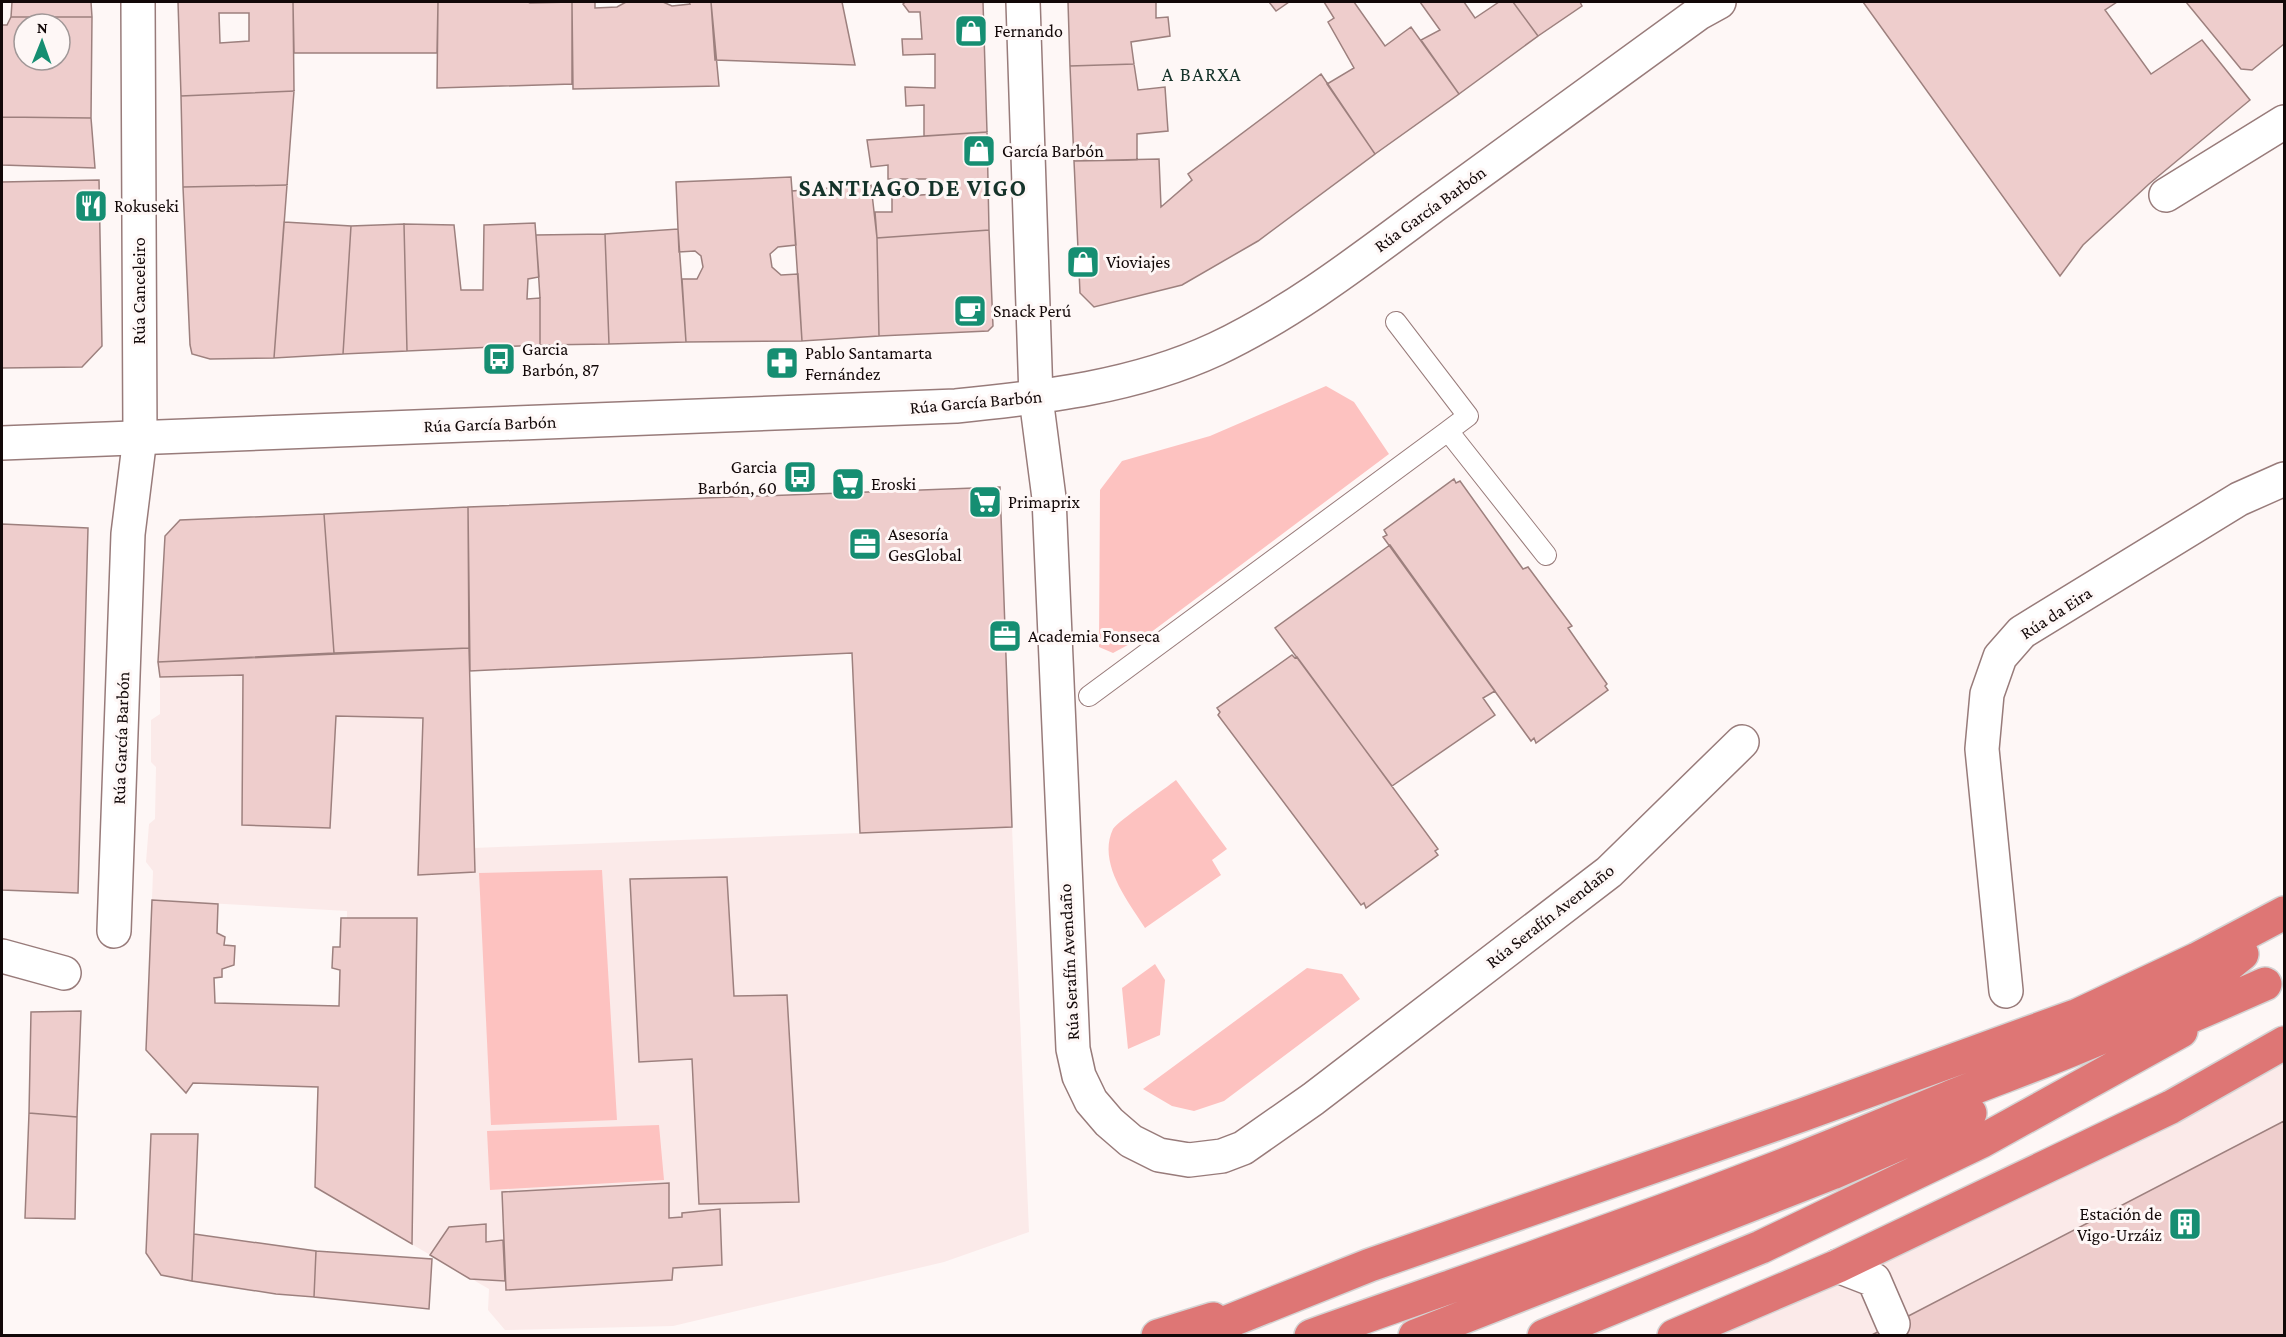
<svg xmlns="http://www.w3.org/2000/svg" width="2286" height="1337" font-family="'Crimson Pro',serif">
  <rect width="100%" height="100%" fill="#fef7f6"/>
  <!-- built -->
  <path fill="#fbeae9" d="M 243,675 L 243,825 L 330,828 L 336,716 L 423,718 L 419,875 L 475,872 L 474,848 L 1012,827 L 1029,1232 L 944,1262 L 673,1326 L 505,1330 L 488,1310 L 489,1289 L 408,1242 L 417,918 L 347,919 L 347,911 L 152,900 L 153,871 L 146,862 L 149,824 L 155,819 L 156,767 L 151,762 L 151,720 L 160,714 L 160,677 Z
    M 2284,1048 L 2284,1335 L 1691,1336 Z"/>
  <!-- green -->
  <path fill="#fdc2c0" d="M 1326,386 L 1354,402 L 1389,454 L 1150,633 L 1113,653 L 1099,647 L 1100,490 L 1122,461 L 1210,436 Z
    M 1176,780 L 1227,849 L 1212,860 L 1221,875 L 1145,928 C 1128,901 1097,863 1113,829 C 1117,822 1166,788 1176,780 Z
    M 602,870 L 617,1120 L 491,1125 L 479,873 Z
    M 1155,964 L 1165,980 L 1160,1035 L 1128,1049 L 1122,988 Z
    M 1307,968 L 1342,974 L 1360,999 L 1224,1101 L 1194,1111 L 1172,1106 L 1143,1089 Z
    M 659,1125 L 664,1180 L 490,1190 L 487,1131 Z"/>
  <!-- building -->
  <path fill="#eecdcc" stroke="#9d807e" stroke-width="1.5" fill-rule="evenodd" d="M 12,2 L 91,2 L 92,17 L 11,17 Z
    M 178,2 L 293,2 L 294,91 L 181,96 ZM 219,13 L 249,13 L 249,41 L 220,43 Z
    M 293,2 L 438,2 L 437,53 L 294,53 Z
    M 438,2 L 528,2 L 530,3 L 572,2 L 572,84 L 437,88 Z
    M 572,2 L 595,2 L 595,8 L 617,7 L 626,2 L 663,2 L 672,6 L 690,4 L 689,2 L 711,2 L 719,86 L 573,89 Z
    M 711,2 L 842,2 L 855,65 L 715,60 Z
    M 905,2 L 983,2 L 987,132 L 924,136 L 924,105 L 906,106 L 905,87 L 935,88 L 935,54 L 903,55 L 902,39 L 922,39 L 920,12 L 909,12 L 903,4 Z
    M 1068,2 L 1156,2 L 1156,18 L 1168,17 L 1170,36 L 1131,42 L 1134,64 L 1070,66 Z
    M 1269,2 L 1289,2 L 1276,11 Z
    M 1324,2 L 1354,2 L 1385,46 L 1411,27 L 1459,94 L 1375,154 L 1327,84 L 1354,68 L 1328,22 L 1334,18 Z
    M 1420,2 L 1464,2 L 1475,18 L 1499,2 L 1513,2 L 1538,36 L 1459,94 L 1421,40 L 1440,30 Z
    M 1513,2 L 1580,2 L 1582,6 L 1538,36 Z
    M 1863,2 L 2117,2 L 2105,10 L 2151,74 L 2202,40 L 2250,100 L 2149,184 L 2083,245 L 2060,276 Z
    M 2186,2 L 2284,2 L 2284,44 L 2252,70 L 2241,69 Z
    M 11,17 L 92,17 L 91,118 L 2,117 L 2,25 L 7,25 ZM 24,24 L 60,24 L 60,60 L 24,60 Z
    M 1134,64 L 1138,90 L 1165,87 L 1168,131 L 1137,134 L 1137,160 L 1074,161 L 1070,66 Z
    M 1321,74 L 1375,154 L 1258,241 L 1182,285 L 1094,307 L 1080,293 L 1074,161 L 1159,159 L 1161,207 L 1192,180 L 1188,174 Z
    M 294,91 L 287,185 L 183,187 L 181,96 Z
    M 2,117 L 91,118 L 95,168 L 2,165 Z
    M 987,132 L 989,230 L 877,238 L 875,212 L 892,212 L 892,197 L 935,194 L 933,179 L 888,179 L 888,165 L 871,167 L 867,140 Z
    M 791,177 L 796,245 L 778,247 L 770,254 L 772,267 L 781,275 L 798,274 L 802,341 L 686,342 L 682,279 L 697,279 L 703,267 L 701,256 L 695,251 L 679,252 L 676,182 Z
    M 99,180 L 102,346 L 82,367 L 2,368 L 2,182 Z
    M 287,185 L 274,358 L 210,359 L 192,354 L 190,345 L 183,187 Z
    M 871,185 L 877,238 L 879,336 L 802,341 L 792,191 Z
    M 284,222 L 351,226 L 343,354 L 274,358 Z
    M 535,223 L 539,277 L 528,279 L 527,299 L 540,298 L 540,345 L 407,351 L 404,224 L 454,225 L 461,290 L 483,290 L 484,225 Z
    M 404,224 L 407,351 L 343,354 L 351,226 Z
    M 678,229 L 686,342 L 609,344 L 605,234 Z
    M 989,230 L 993,326 L 988,331 L 879,336 L 877,238 Z
    M 605,234 L 609,344 L 540,345 L 540,298 L 536,235 Z
    M 1454,479 L 1456,483 L 1460,481 L 1523,569 L 1528,567 L 1572,626 L 1568,628 L 1607,684 L 1605,686 L 1608,690 L 1536,743 L 1534,738 L 1531,741 L 1383,537 L 1387,535 L 1384,530 Z
    M 1000,487 L 1012,827 L 860,833 L 852,653 L 470,671 L 468,507 Z
    M 468,507 L 469,648 L 334,653 L 324,514 Z
    M 324,514 L 334,653 L 158,662 L 165,536 L 180,520 Z
    M 2,524 L 88,528 L 78,893 L 2,890 Z
    M 1390,545 L 1495,691 L 1483,698 L 1495,715 L 1392,786 L 1275,628 Z
    M 469,648 L 475,872 L 418,875 L 423,718 L 336,716 L 330,828 L 242,825 L 243,675 L 160,677 L 158,662 Z
    M 1292,655 L 1295,658 L 1297,657 L 1438,849 L 1435,851 L 1438,855 L 1366,908 L 1364,903 L 1361,905 L 1218,715 L 1220,712 L 1217,708 Z
    M 727,877 L 734,996 L 787,995 L 799,1202 L 699,1204 L 692,1059 L 639,1062 L 630,879 Z
    M 152,900 L 218,904 L 217,933 L 225,937 L 224,945 L 235,946 L 234,965 L 222,969 L 222,977 L 214,978 L 215,1003 L 339,1006 L 340,970 L 332,968 L 333,947 L 340,947 L 341,918 L 417,918 L 412,1244 L 315,1187 L 318,1087 L 193,1083 L 186,1093 L 146,1050 Z
    M 81,1011 L 77,1117 L 29,1113 L 31,1012 Z
    M 29,1113 L 77,1117 L 75,1219 L 25,1218 Z
    M 2284,1121 L 2284,1336 L 1870,1336 L 1893,1324 Z
    M 151,1134 L 198,1134 L 192,1281 L 161,1275 L 146,1253 Z
    M 669,1183 L 669,1218 L 682,1217 L 682,1213 L 720,1209 L 722,1265 L 673,1268 L 672,1280 L 506,1290 L 502,1192 Z
    M 486,1224 L 486,1242 L 503,1240 L 505,1281 L 470,1279 L 430,1255 L 449,1227 Z
    M 194,1234 L 316,1251 L 314,1297 L 276,1294 L 192,1281 Z
    M 316,1251 L 432,1259 L 429,1309 L 314,1297 Z"/>
  <g fill="none" stroke-linecap="round" stroke-linejoin="round">
    <!-- lane casing -->
    <g stroke="#987b7a" stroke-width="22">
      <path id="lane" d="M 1396,322 L 1468,416 L 1448,431 L 1546,555
        M 1089,696 L 1448,431"/>
    </g>
    <!-- street casing -->
    <g stroke="#987b7a" stroke-width="36">
      <path id="street" d="M 1023,2 L 1036,398 L 1049,498 L 1073,1049 L 1079,1076 L 1091,1101 L 1109,1122 L 1131,1141 L 1159,1155 L 1189,1160 L 1222,1156 L 1243,1148 L 1313,1099 L 1609,872 L 1742,742
        M 2166,195 L 2284,122
        M 114,931 L 128,534 L 140,437 L 138,2
        M 2,956 L 64,973
        M 2006,991 L 1982,749 L 1987,694 L 2000,657 L 2022,632 L 2239,499 L 2284,479
        M 1838,1266 L 1874,1280 L 1893,1324"/>
    </g>
    <!-- secondary casing -->
    <g stroke="#987b7a" stroke-width="36">
      <path id="secondary" d="M 2,443 L 956,406 C 1045,397 1134,387 1216,349 C 1294,312 1363,258 1432,207 C 1521,142 1610,77 1699,13 L 1719,2"/>
    </g>
    <!-- highway casing -->
    <g stroke="#d4d3d3" stroke-width="36">
      <path id="highway" d="M 2155,1032 L 2265,984
        M 1158,1336 L 1213,1319
        M 1192,1336 L 1370,1265 L 1802,1115 L 2078,1015 L 2197,959 L 2284,913
        M 1311,1336 C 1459,1283 1608,1233 1755,1176 C 1820,1152 1884,1124 1948,1098 C 2048,1058 2159,1025 2242,954
        M 1415,1336 L 1832,1173 L 1970,1113
        M 1544,1336 L 1761,1247 L 1982,1141 L 2181,1031
        M 1674,1336 L 1838,1266 L 2171,1107 L 2284,1043"/>
    </g>
    <!-- lane -->
    <use href="#lane" stroke="#fff" stroke-width="20"/>
    <!-- street -->
    <use href="#street" stroke="#fff" stroke-width="33"/>
    <!-- secondary -->
    <use href="#secondary" stroke="#fff" stroke-width="33"/>
    <!-- highway -->
    <use href="#highway" stroke="#de7675" stroke-width="33"/>
  </g>
  <!-- icons -->
  <defs>
    <g id="shop-square" transform="scale(1.725)"><rect x="-9" y="-9" width="18" height="18" rx="4" fill="#168e72" stroke="#fef7f6"/><path d="M-5-2.5h2.3a2.7 3.5 0 0 1 5.4 0H5L5.5 6h-11ZM-1.5-2.5h3a1.5 2.3 0 0 0-3 0Z" fill="#fff"/></g>
    <g id="restaurant-square" transform="scale(1.725)"><rect x="-9" y="-9" width="18" height="18" rx="4" fill="#168e72" stroke="#fef7f6"/><path d="M-5-6h1v4h1v-4h1v4h1v-4h1v5L-1.5 .5V6h-2V.5L-5-1ZM5-6V6H3V1.5H1.5Q1.5-4 5-6Z" fill="#fff"/></g>
    <g id="cafe-square" transform="scale(1.725)"><rect x="-9" y="-9" width="18" height="18" rx="4" fill="#168e72" stroke="#fef7f6"/><path d="M-5.5-4.5H6V0H3Q3 3.5 0 3.5H-2.5Q-5.5 3.5-5.5 0ZM3-3.2v2h1.7v-2ZM-6 4.5H4V6H-6Z" fill="#fff"/></g>
    <g id="bus-square" transform="scale(1.725)"><rect x="-9" y="-9" width="18" height="18" rx="4" fill="#168e72" stroke="#fef7f6"/><path d="M-5-6H5V4H4V6H2V4H-2V6H-4V4H-5ZM-3.5-4V0h7V-4ZM-3.5 1.2v1.5H-2V1.2ZM2 1.2v1.5H3.5V1.2Z" fill="#fff"/></g>
    <g id="pharmacy-square" transform="scale(1.725)"><rect x="-9" y="-9" width="18" height="18" rx="4" fill="#168e72" stroke="#fef7f6"/><path d="M-2-6h4v4h4v4h-4v4h-4v-4h-4v-4h4Z" fill="#fff"/></g>
    <g id="supermarket-square" transform="scale(1.725)"><rect x="-9" y="-9" width="18" height="18" rx="4" fill="#168e72" stroke="#fef7f6"/><path d="M-6-5.5h2.5l.6 2H6L4.5 2H-2.5L-4.4-4H-6ZM-1.5 3.2a1.3 1.3 0 1 0 .1 0ZM3 3.2a1.3 1.3 0 1 0 .1 0Z" fill="#fff"/></g>
    <g id="office-square" transform="scale(1.725)"><rect x="-9" y="-9" width="18" height="18" rx="4" fill="#168e72" stroke="#fef7f6"/><path d="M-6-3h4V-5.5h4V-3h4V5H-6ZM-1-4.5V-3h2v-1.5ZM-6 0V1H6V0Z" fill="#fff"/></g>
    <g id="building-square" transform="scale(1.725)"><rect x="-9" y="-9" width="18" height="18" rx="4" fill="#168e72" stroke="#fef7f6"/><path d="M-4-6H4V6H1V3H-1V6H-4ZM-2.5-4.3h1.7v1.8h-1.7ZM.8-4.3h1.7v1.8H.8ZM-2.5-1h1.7V.8h-1.7ZM.8-1h1.7V.8H.8Z" fill="#fff"/></g>
  </defs>
  <g fill-rule="evenodd">
    <use href="#shop-square" x="971" y="31"/>
    <use href="#shop-square" x="979" y="151"/>
    <use href="#restaurant-square" x="91" y="206"/>
    <use href="#shop-square" x="1083" y="262"/>
    <use href="#cafe-square" x="970" y="311"/>
    <use href="#bus-square" x="499" y="359"/>
    <use href="#pharmacy-square" x="782" y="363"/>
    <use href="#bus-square" x="800" y="477"/>
    <use href="#supermarket-square" x="848" y="484"/>
    <use href="#supermarket-square" x="985" y="502"/>
    <use href="#office-square" x="865" y="544"/>
    <use href="#office-square" x="1005" y="636"/>
    <use href="#building-square" x="2185" y="1224"/>
  </g>
  <g text-anchor="middle" stroke-width="6" stroke-linejoin="round" paint-order="stroke">
    <!-- poi labels -->
    <g font-size="18" fill="#120808" stroke="#fef7f6" text-anchor="start">
      <text x="994" y="37">Fernando</text>
      <text x="1002" y="157">García Barbón</text>
      <text x="114" y="212">Rokuseki</text>
      <text x="1106" y="268">Vioviajes</text>
      <text x="993" y="317">Snack Perú</text>
      <text x="522" y="355">Garcia<tspan x="522" dy="21">Barbón, 87</tspan></text>
      <text x="805" y="359">Pablo Santamarta<tspan x="805" dy="21">Fernández</tspan></text>
      <text x="777" y="473" text-anchor="end">Garcia<tspan x="777" dy="21">Barbón, 60</tspan></text>
      <text x="871" y="490">Eroski</text>
      <text x="1008" y="508">Primaprix</text>
      <text x="888" y="540">Asesoría<tspan x="888" dy="21">GesGlobal</tspan></text>
      <text x="1028" y="642">Academia Fonseca</text>
      <text x="2162" y="1220" text-anchor="end">Estación de<tspan x="2162" dy="21">Vigo-Urzáiz</tspan></text>
    </g>
    <!-- street labels -->
    <g font-size="18" fill="#120808" stroke="#fef7f6">
      <text transform="translate(1430 209) rotate(-36)" y="6">Rúa García Barbón</text>
      <text transform="translate(139 291) rotate(-90)" y="6">Rúa Canceleiro</text>
      <text transform="translate(976 402) rotate(-5)" y="6">Rúa García Barbón</text>
      <text transform="translate(490 424) rotate(-2)" y="6">Rúa García Barbón</text>
      <text transform="translate(2056 613) rotate(-33)" y="6">Rúa da Eira</text>
      <text transform="translate(121 738) rotate(-88)" y="6">Rúa García Barbón</text>
      <text transform="translate(1550 916) rotate(-38)" y="6">Rúa Serafín Avendaño</text>
      <text transform="translate(1069 962) rotate(-93)" y="6">Rúa Serafín Avendaño</text>
    </g>
    <!-- neighbourhood labels -->
    <g font-size="20" letter-spacing="1.5" fill="#15332a" stroke="#fef7f6">
      <text x="1202" y="81">A BARXA</text>
    </g>
    <!-- district labels -->
    <g font-size="24" font-weight="bold" letter-spacing="1.5" fill="#15332a" stroke="#fef7f6">
      <text x="913" y="196">SANTIAGO DE VIGO</text>
    </g>
  </g>
  <!-- border -->
  <rect width="2286" height="1337" fill="none" stroke="#120808" stroke-width="6"/>
  <!-- north arrow -->
  <g transform="translate(42 42) rotate(1)"><circle r="28" fill="#fef7f6" stroke="#a09797" stroke-width="1.5"/>
  <path d="M0-4.5L10 22L0 15L-10 22Z" fill="#168e72"/>
  <text y="-9" font-size="16" font-weight="bold" text-anchor="middle" fill="#120808">N</text>
  </g>
</svg>
